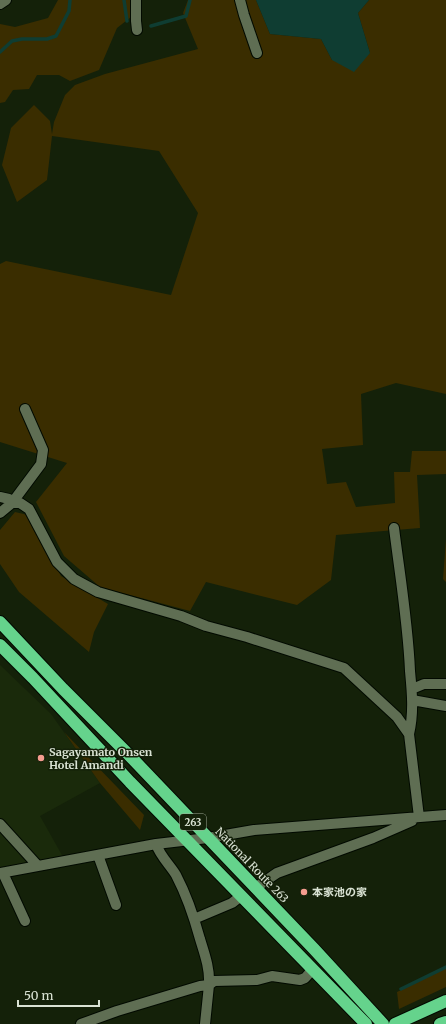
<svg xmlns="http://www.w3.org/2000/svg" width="446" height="1024" font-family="Merriweather,'Noto Sans JP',serif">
  <rect width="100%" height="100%" fill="#142109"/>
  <!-- built -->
  <path fill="#1a2a0b" d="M 0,665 L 51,714 L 100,783 L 40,816 L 63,857 L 0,868 Z"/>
  <!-- green -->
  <path fill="#3a2d00" d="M 58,0 L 133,0 L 131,17 L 117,28 L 99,70 L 70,81 L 59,75 L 37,75 L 29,89 L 13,90 L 5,102 L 0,103 L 0,24 L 15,27 L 48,18 Z
    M 188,0 L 256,0 L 270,34 L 321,39 L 332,60 L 370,53 L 358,13 L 369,0 L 446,0 L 446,394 L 396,383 L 361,394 L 363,445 L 322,449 L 327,484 L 346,482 L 356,507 L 395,503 L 394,472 L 410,472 L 412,451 L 446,451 L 446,474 L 417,475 L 420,528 L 336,535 L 331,580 L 297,605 L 206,582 L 190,611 L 100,587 L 64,556 L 36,502 L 67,463 L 0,442 L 0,264 L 6,261 L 171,295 L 198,213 L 159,151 L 52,136 L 47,180 L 17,202 L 2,165 L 11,128 L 34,105 L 50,121 L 52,134 L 54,122 L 65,95 L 75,85 L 105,74 L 198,49 L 183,13 Z
    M 15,512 L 28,515 L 61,576 L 108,604 L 94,632 L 89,652 L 19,592 L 0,564 L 0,530 Z
    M 446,539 L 446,582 L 443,579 Z
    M 64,732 L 144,815 L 140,830 L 100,783 Z
    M 446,968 L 446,987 L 399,1009 L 397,992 Z"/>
  <!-- water -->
  <path fill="#0f3d32" d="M 256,0 L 369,0 L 358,13 L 370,53 L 354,72 L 332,60 L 321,39 L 270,34 Z"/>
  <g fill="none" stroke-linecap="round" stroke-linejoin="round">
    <!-- stream -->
    <path stroke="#0f3d32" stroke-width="3.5" d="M 124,0 L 127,21
      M 151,26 L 186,16 L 190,0
      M 0,52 L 12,41 L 22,39 L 47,39 L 56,36 L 69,11 L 70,0
      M 401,989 L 446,967"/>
    <!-- minor casing -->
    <g stroke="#020a00" stroke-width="12">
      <path id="minor" d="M 136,0 L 136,21 L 137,30
        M 240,0 L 244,15 L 257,53
        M 0,4 L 6,0
        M 0,497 L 9,499 L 12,503 L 41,464 L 43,450 L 25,409
        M 0,513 L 12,503 L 20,503 L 29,509 L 57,562 L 74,579 L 98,592 L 181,616 L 206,626 L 247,637 L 344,668 L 397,717 L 409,734 L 419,817
        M 394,528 C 400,576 408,623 410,671 C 412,692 414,713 409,734
        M 412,689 L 424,684 L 446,684
        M 412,700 L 446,706
        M 0,824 L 38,866
        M 156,844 C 160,856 170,865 176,875 C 187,896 194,917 200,939 C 205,955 210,969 209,985
        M 98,855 L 116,905
        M 0,873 L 156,844 L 208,838 L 254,830 L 446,815
        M 3,873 L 25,921
        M 255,888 L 277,873 L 373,838 L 412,821
        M 194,919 L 232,903 L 241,896
        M 209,985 L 214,981 L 257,980 L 272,976 L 300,980 L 305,978 L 313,969
        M 81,1024 L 117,1011 L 200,986 L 209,985 L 205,1024"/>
    </g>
    <!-- highway casing -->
    <g stroke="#020a00" stroke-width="14">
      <path id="highway" d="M 0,622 L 63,689 L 129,755 L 314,949 L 383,1024
        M 0,645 L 33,678 L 130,782 L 366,1024
        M 395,1024 L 446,1001
        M 440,1024 L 446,1022"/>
    </g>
    <!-- minor -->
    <use href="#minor" stroke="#5f6e53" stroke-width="10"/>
    <!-- highway -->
    <use href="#highway" stroke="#65d38c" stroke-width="12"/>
  </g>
  <!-- markers -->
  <g fill="#f59d8f" stroke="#142109" stroke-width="1.5">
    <circle cx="41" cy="758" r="4"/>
    <circle cx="304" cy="892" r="4"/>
  </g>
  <g text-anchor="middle" stroke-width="3" stroke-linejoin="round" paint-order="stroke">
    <!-- shield labels -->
    <rect fill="#142109" stroke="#9ea896" stroke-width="1" x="180" y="814" width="26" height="16" rx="3"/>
    <g font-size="10" font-weight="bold" fill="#d9e2d3">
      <text x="193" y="826">263</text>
    </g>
    <!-- poi labels -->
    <g font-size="11" font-weight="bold" fill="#d9e2d3" stroke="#142109" text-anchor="start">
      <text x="49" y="756">Sagayamato Onsen<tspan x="49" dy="13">Hotel Amandi</tspan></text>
      <text x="312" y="896">本家池の家</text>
    </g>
    <!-- street labels -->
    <g font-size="11" fill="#d9e2d3" stroke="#142109">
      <text transform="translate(252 865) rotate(46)" y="4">National Route 263</text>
    </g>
  </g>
  <!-- scale -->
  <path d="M18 1000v6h81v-6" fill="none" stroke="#d9e2d3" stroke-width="2"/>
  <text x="24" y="1000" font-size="12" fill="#d9e2d3" stroke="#142109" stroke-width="3" paint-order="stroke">50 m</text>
</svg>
